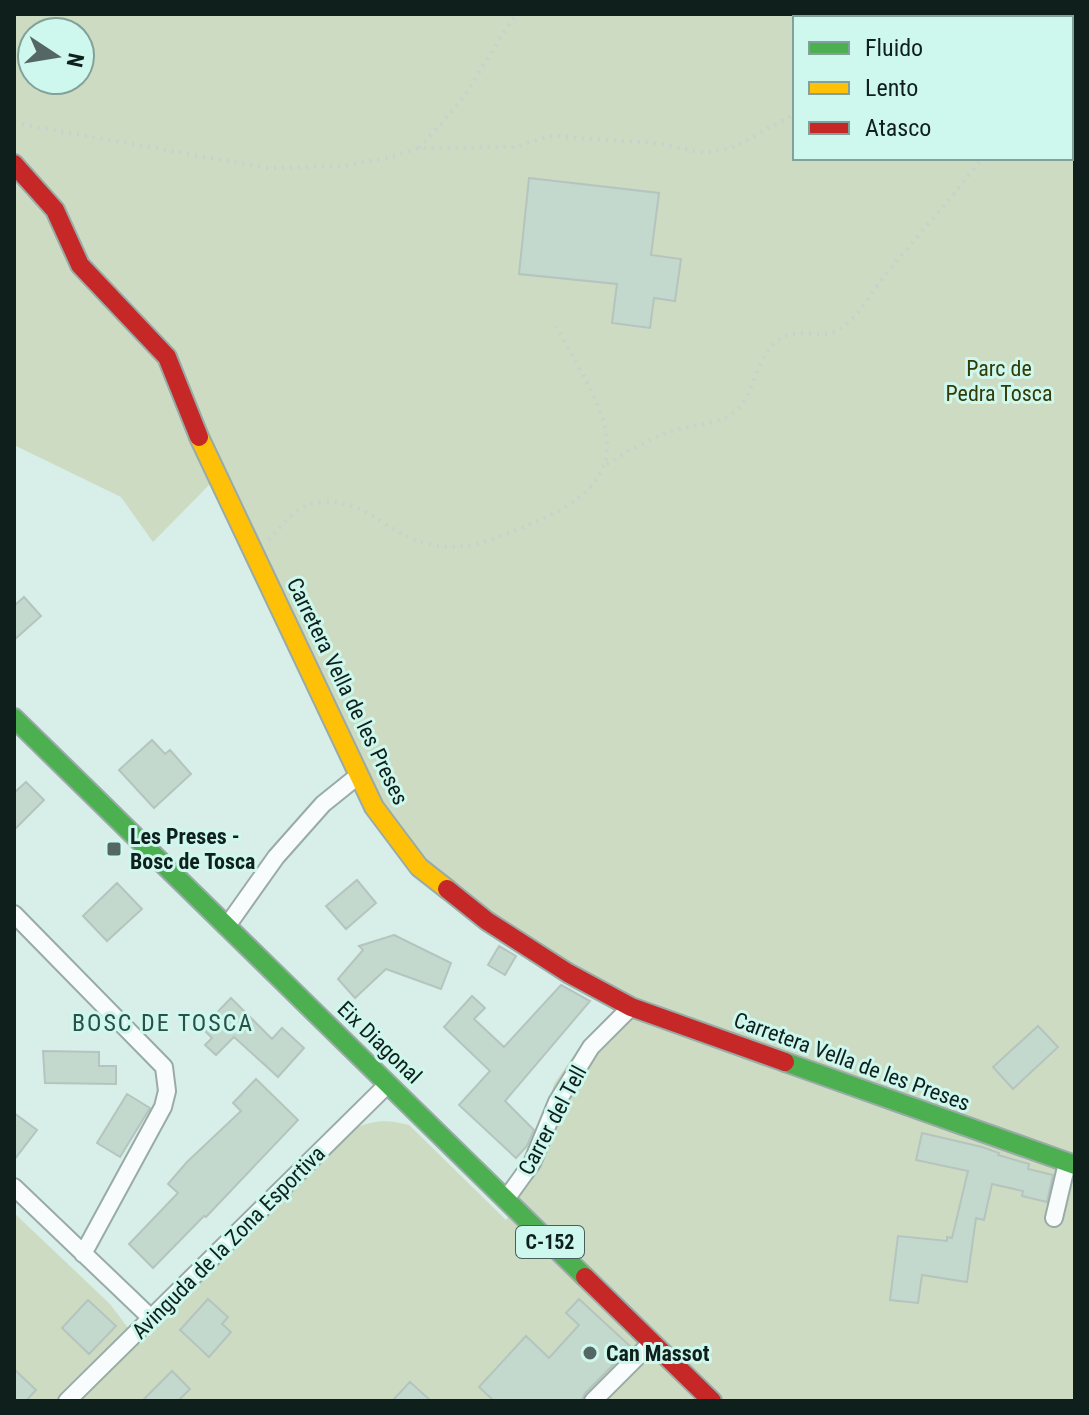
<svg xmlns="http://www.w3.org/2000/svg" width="1089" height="1415" font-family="'Roboto Condensed',sans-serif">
  <rect width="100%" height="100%" fill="#d8eee9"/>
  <!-- green -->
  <path fill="#ccdbc1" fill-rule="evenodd" d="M 14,14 L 1075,14 L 1075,1401 L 14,1401 L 14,1213 L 110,1304 L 140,1344 L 353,1129 C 374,1120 387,1119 409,1125 L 506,1220 L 519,1200 L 554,1084 L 577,1051 L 609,1018 L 629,1009 L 424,880 L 211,483 L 153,542 L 121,497 L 14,445 ZM 795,18 L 1071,18 L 1071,158 L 795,158 ZM 32,32 L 80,32 L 80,80 L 32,80 Z"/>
  <!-- building -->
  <path fill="#c4d9ce" stroke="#b5c4be" stroke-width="2" d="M 529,178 L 659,193 L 651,255 L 681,259 L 675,301 L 654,298 L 650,328 L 612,323 L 617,284 L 519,274 Z
    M 24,597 L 41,616 L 14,640 L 14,606 Z
    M 152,740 L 165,754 L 170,750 L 191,774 L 154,808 L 119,770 Z
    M 26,782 L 44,800 L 14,830 L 14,793 Z
    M 357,880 L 376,903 L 346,929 L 326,906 Z
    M 117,883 L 142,909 L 107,941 L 83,916 Z
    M 394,935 L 451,963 L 441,989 L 386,969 L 355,998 L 338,979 L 363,950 L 359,946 Z
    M 499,946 L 516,956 L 505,975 L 488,965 Z
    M 561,985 L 590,1001 L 505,1101 L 534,1130 L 527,1146 L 516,1158 L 459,1105 L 490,1071 L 444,1027 L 472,996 L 485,1008 L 474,1019 L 504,1047 Z
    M 231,998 L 272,1039 L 282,1028 L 304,1048 L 278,1077 L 234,1037 L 216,1055 L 205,1045 L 212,1038 L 202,1028 Z
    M 1038,1026 L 1058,1047 L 1013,1089 L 993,1067 Z
    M 43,1051 L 99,1052 L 99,1066 L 116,1066 L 116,1084 L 45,1083 Z
    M 256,1079 L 298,1120 L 206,1217 L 204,1216 L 153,1268 L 129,1244 L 178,1193 L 168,1184 L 187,1162 L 241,1111 L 233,1103 Z
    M 127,1094 L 150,1108 L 120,1157 L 97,1143 Z
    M 14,1113 L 37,1130 L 14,1160 Z
    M 922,1133 L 982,1147 L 999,1153 L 998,1155 L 1029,1164 L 1028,1169 L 1053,1175 L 1047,1202 L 1022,1196 L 1023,1191 L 992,1184 L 984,1220 L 976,1218 L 967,1282 L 922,1275 L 918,1303 L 890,1300 L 898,1236 L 947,1241 L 947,1237 L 952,1238 L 968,1171 L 916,1160 Z
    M 208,1299 L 228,1317 L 222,1324 L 231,1332 L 209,1357 L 180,1330 Z
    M 579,1299 L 631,1347 L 585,1393 L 582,1400 L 494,1401 L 479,1387 L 526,1336 L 549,1358 L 579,1325 L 566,1313 Z
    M 88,1300 L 116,1326 L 89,1354 L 62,1328 Z
    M 14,1369 L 36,1390 L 26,1401 L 14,1401 Z
    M 172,1371 L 190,1389 L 178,1401 L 142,1401 Z
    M 410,1382 L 431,1401 L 392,1401 Z"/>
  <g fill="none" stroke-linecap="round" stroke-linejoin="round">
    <!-- street casing -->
    <g stroke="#99aba7" stroke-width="20">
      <path id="street" d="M 14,914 L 164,1067 L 167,1091 L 163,1107 L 83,1254
        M 227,926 L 276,857 L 323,804 L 359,775
        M 14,1187 L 151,1318
        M 506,1199 L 532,1163 L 557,1102 L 591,1047 L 631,1007
        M 1054,1218 L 1067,1163
        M 67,1401 L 388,1084
        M 593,1401 L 652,1342"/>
    </g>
    <!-- fast casing -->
    <g stroke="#99aba7" stroke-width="22">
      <path id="fast" d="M 14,718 L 585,1277
        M 785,1062 L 1075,1165"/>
    </g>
    <!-- slow casing -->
    <g stroke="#99aba7" stroke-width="22">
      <path id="slow" d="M 199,437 L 374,807 L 419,867 L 447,889"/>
    </g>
    <!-- jam casing -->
    <g stroke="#99aba7" stroke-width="22">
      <path id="jam" d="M 14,164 L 55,210 L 80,265 L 167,357 L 199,437
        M 447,889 L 487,921 L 568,973 L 631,1007 L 785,1062
        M 585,1277 L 712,1401"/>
    </g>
    <!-- path -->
    <path stroke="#cad0cf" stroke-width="4" stroke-dasharray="2 6" stroke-linecap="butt" d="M 1071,90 L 1075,89
      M 14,123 L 267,168 L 343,166 L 386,158 L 419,148 L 515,147 L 550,136 L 654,143 L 705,153 L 732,148 L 795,114
      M 419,148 L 461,101 L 511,21 L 519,14
      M 607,464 C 627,451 649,439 672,431 C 693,424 718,426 735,411 C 754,395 755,365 771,347 C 793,321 819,342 838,330 C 862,315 871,291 889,270 C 920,233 953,197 982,158
      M 269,540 C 283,524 298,503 321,502 C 362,499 381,527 415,540 C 422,543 431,544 438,546 C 468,551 499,537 526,526 C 652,476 606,417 556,326"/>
    <!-- street -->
    <use href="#street" stroke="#f9fcfc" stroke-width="16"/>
    <!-- fast -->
    <use href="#fast" stroke="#4caf50" stroke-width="18"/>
    <!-- slow -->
    <use href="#slow" stroke="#ffc107" stroke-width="18"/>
    <!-- jam -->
    <use href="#jam" stroke="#c62828" stroke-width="18"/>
  </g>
  <!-- markers -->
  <g fill="#556764" stroke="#cef8ee" stroke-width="3">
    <rect x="106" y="841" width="16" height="16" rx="4"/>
    <circle cx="590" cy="1353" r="8"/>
  </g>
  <g text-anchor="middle" stroke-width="6" stroke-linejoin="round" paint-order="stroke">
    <!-- shield labels -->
    <rect fill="#cef8ee" stroke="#48605b" stroke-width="2" x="516" y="1226" width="68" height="32" rx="6"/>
    <g font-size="20" font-weight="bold" fill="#0f1f1c">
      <text x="550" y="1249">C-152</text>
    </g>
    <!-- park labels -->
    <g font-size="22" fill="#353b07" stroke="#cef8ee">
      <text x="999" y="376">Parc de<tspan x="999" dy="25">Pedra Tosca</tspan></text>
    </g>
    <!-- street labels -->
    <g font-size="22" fill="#0f1f1c" stroke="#cef8ee">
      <text transform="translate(348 691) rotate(64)" y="8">Carretera Vella de les Preses</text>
      <text transform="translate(380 1042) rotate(44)" y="8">Eix Diagonal</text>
      <text transform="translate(852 1061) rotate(20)" y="8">Carretera Vella de les Preses</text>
      <text transform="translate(552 1120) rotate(-62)" y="8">Carrer del Tell</text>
      <text transform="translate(228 1242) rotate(-45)" y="8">Avinguda de la Zona Esportiva</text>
    </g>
    <!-- poi labels -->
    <g font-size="22" font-weight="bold" fill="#0f1f1c" stroke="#cef8ee" text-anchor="start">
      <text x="130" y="844">Les Preses -<tspan x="130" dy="25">Bosc de Tosca</tspan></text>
      <text x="606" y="1361">Can Massot</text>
    </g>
    <!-- neighbourhood labels -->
    <g font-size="24" letter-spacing="2" fill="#2a5049" stroke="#cef8ee">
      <text x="163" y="1031">BOSC DE TOSCA</text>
    </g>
  </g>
  <!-- border -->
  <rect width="1089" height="1415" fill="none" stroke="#0f1f1c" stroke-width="32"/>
  <!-- legend -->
  <rect x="793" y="16" width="280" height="144" fill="#cef8ee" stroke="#82a19a" stroke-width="2"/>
  <rect x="809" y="42" width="40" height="12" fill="#4caf50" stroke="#82a19a" stroke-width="2"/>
  <text x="865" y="56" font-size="24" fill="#0f1f1c">Fluido</text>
  <rect x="809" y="82" width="40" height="12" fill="#ffc107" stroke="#82a19a" stroke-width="2"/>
  <text x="865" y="96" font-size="24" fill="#0f1f1c">Lento</text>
  <rect x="809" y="122" width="40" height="12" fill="#c62828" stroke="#82a19a" stroke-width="2"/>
  <text x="865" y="136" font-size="24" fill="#0f1f1c">Atasco</text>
  <!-- north arrow -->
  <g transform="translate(56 56) rotate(102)"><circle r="38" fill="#cef8ee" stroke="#82a19a" stroke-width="2"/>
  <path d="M0-6L14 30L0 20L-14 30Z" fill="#556764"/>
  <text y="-12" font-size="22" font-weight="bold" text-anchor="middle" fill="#0f1f1c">N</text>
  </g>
</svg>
